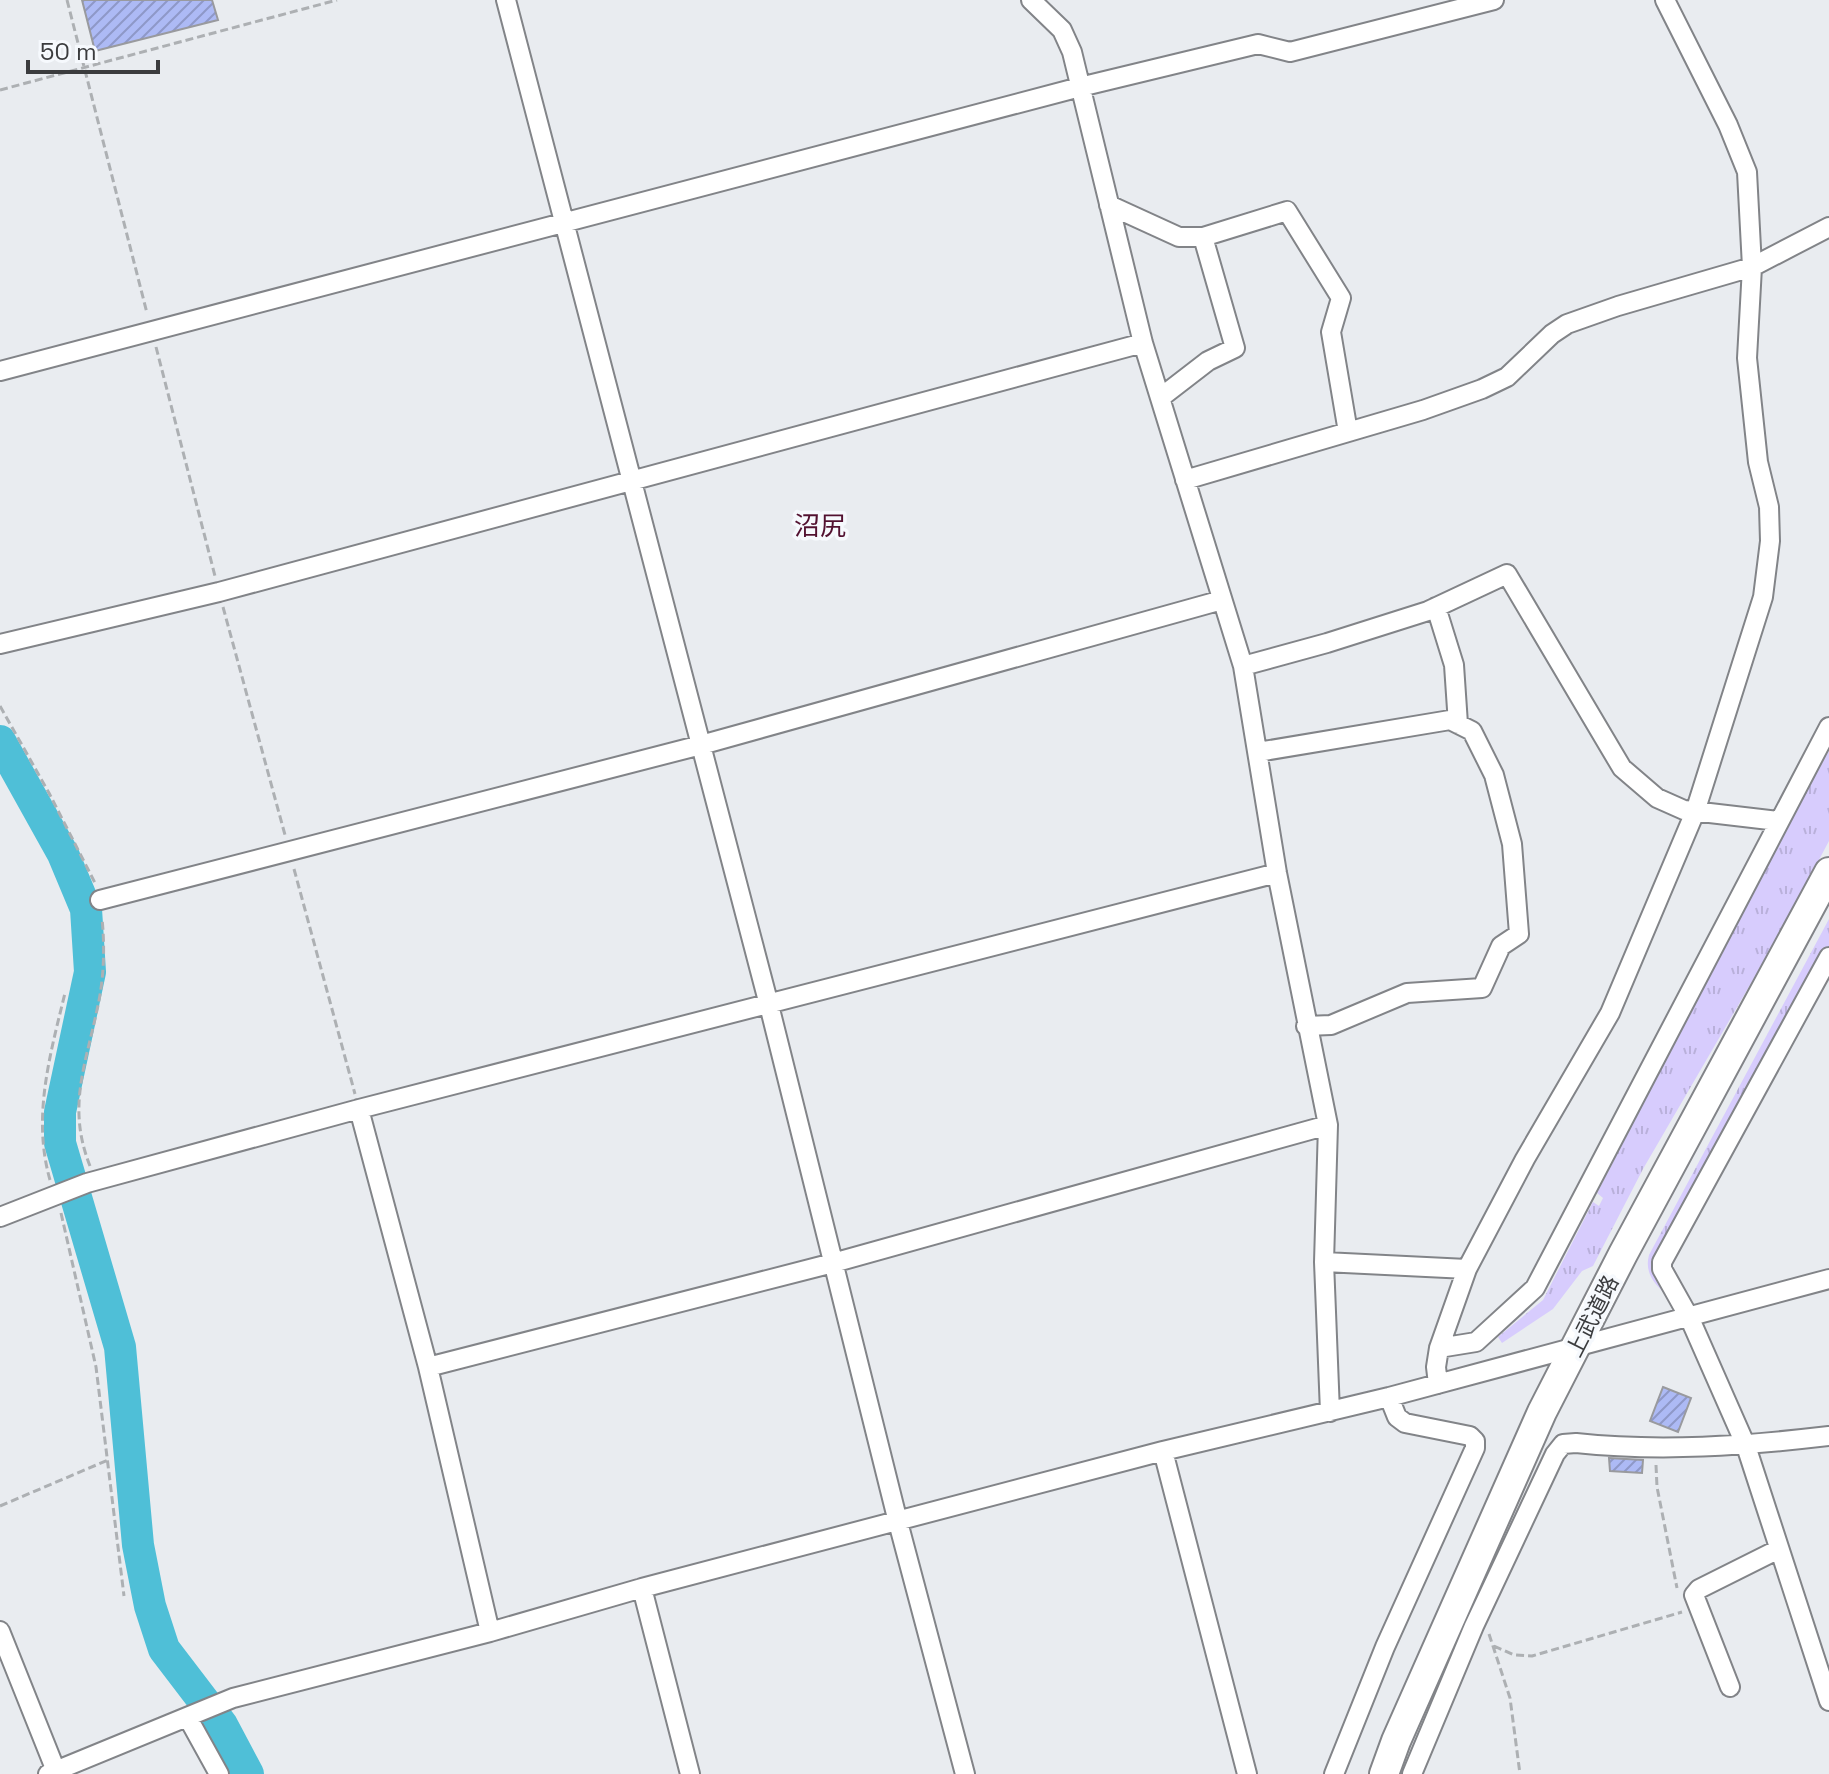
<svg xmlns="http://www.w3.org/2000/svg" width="1829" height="1774" font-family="'Space Grotesk','Noto Sans JP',sans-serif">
  <defs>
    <pattern id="grass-tufts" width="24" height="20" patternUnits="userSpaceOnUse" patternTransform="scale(2)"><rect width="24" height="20" fill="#d7ccfd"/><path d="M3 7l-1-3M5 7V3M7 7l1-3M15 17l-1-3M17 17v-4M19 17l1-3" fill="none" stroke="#b9b0da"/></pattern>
    <pattern id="building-hatch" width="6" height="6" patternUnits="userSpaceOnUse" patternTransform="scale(2)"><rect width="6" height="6" fill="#adbaf5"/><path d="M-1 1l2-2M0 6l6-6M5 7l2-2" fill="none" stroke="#8e98c8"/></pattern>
  </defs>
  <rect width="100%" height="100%" fill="#e9ecf0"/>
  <!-- grass -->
  <path fill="url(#grass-tufts)" d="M 1829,751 L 1829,841 L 1779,935 L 1643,1169 L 1593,1266 L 1582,1271 L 1553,1309 L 1502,1343 L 1498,1337 L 1543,1300 L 1593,1202 L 1599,1206 L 1603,1198 L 1597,1193 L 1790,820 Z
    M 1829,919 L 1829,946 L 1655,1257 L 1652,1268 L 1668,1296 C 1655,1285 1644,1273 1649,1255 Z"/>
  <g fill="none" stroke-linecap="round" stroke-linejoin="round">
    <!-- river -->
    <path stroke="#4fbfd7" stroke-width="32" d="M 0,741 L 63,854 L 86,909 L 90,972 L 60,1112 L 60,1143 L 120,1347 L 138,1545 L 150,1606 L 164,1649 L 222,1725 L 248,1774"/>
  </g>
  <!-- building -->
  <path fill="url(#building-hatch)" stroke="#999a9e" stroke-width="2" d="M 82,0 L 212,0 L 218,20 L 95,51 Z
    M 1663,1387 L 1691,1398 L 1678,1432 L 1650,1421 Z
    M 1609,1458 L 1643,1460 L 1642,1473 L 1610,1471 Z"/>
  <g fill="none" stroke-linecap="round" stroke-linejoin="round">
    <!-- minor casing -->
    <g stroke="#828488" stroke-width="22">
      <path id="minor" d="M 506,0 L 769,1005 L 898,1522 L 965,1774
        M 1031,0 L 1062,30 L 1072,52 L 1143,343 L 1243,666 L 1277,873 L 1328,1125 L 1324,1262 L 1330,1412
        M 1109,205 L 1179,237 L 1203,237 L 1287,211 L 1341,298 L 1331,332 L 1348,432
        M 0,371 L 1080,87 L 1258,44 L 1290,52 L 1494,0
        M 1160,398 L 1208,361 L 1235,348 L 1203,237
        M 1185,480 L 1423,410 L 1482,389 L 1507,377 L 1552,334 L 1567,324 L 1618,306 L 1752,267 L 1829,227
        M 1436,607 L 1454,665 L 1458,724
        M 0,644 L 219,592 L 1143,343
        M 1243,666 L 1327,643 L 1428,611 L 1507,574 L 1622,768 L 1657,798 L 1684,810 L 1778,821
        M 1258,752 L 1450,720 L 1472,731 L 1494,775 L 1512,844 L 1519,934 L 1501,946 L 1482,988 L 1407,993 L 1331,1025 L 1306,1026
        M 100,900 L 701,745 L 1222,600
        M 1829,957 L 1662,1262 L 1662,1269 L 1690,1319 L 1746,1446 L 1829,1701
        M 359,1109 L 428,1367 L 490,1632
        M 0,1217 L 87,1183 L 359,1109 L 1277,873
        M 1324,1262 L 1467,1269
        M 1439,1348 L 1476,1342 L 1535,1288 L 1829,727
        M 428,1367 L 833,1263 L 1328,1125
        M 1438,1384 L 1436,1367 L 1439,1348 L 1467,1269 L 1525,1159 L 1610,1013 L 1695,812 L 1763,597 L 1770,541 L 1769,507 L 1758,462 L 1747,358 L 1752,267 L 1747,172 L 1728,125 L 1665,0
        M 1163,1451 L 1247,1774
        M 642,1588 L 690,1774
        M 0,1631 L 56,1771
        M 1730,1687 L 1694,1595 L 1699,1589 L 1779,1549
        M 188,1718 L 219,1774
        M 48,1774 L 233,1698 L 490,1632 L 642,1588 L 1163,1451 L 1389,1397 L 1829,1279
        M 1334,1774 L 1385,1647 L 1475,1448 L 1475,1441 L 1470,1436 L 1405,1423 L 1397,1417 L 1389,1397
        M 1412,1774 L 1474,1626 L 1555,1454 L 1563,1444 L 1576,1443 C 1661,1452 1744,1446 1829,1436"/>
    </g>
    <!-- highway casing -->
    <g stroke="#828488" stroke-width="32">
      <path id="highway" d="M 1384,1774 L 1396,1741 L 1542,1412 L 1623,1254 L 1829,872"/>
    </g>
    <!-- path -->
    <path stroke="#adb0b3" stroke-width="3" stroke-dasharray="8 4" stroke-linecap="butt" d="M 67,0 L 147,313
      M 0,90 L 337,0
      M 156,347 L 215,576
      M 223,607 L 285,835
      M 0,706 L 49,793 L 95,883
      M 294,869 L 355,1094
      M 90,1166 C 67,1108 85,1067 97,1010 C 104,980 105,949 102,918
      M 50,1180 C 32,1117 50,1055 65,993
      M 61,1213 L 96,1367 L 124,1596
      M 1656,1465 L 1657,1487 L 1677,1588
      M 0,1506 L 108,1460
      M 1489,1634 L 1510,1698 L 1520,1774
      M 1494,1646 L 1514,1655 L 1532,1656 L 1682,1612"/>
    <!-- minor -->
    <use href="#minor" stroke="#fff" stroke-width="18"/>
    <!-- highway -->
    <use href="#highway" stroke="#fff" stroke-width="28"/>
  </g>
  <g text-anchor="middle" stroke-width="7" stroke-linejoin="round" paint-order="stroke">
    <!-- street labels -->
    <g font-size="22" fill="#3b3c3e" stroke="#f6f9fd">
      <text transform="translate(1592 1316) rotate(-63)" y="8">上武道路</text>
    </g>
    <!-- quarter labels -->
    <g font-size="26" fill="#521130" stroke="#f6f9fd">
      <text x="820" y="535">沼尻</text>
    </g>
  </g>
  <!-- scale -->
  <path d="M28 60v12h130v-12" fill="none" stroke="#3b3c3e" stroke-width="4"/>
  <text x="40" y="60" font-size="24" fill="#3b3c3e" stroke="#f6f9fd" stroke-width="6" paint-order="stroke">50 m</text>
</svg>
